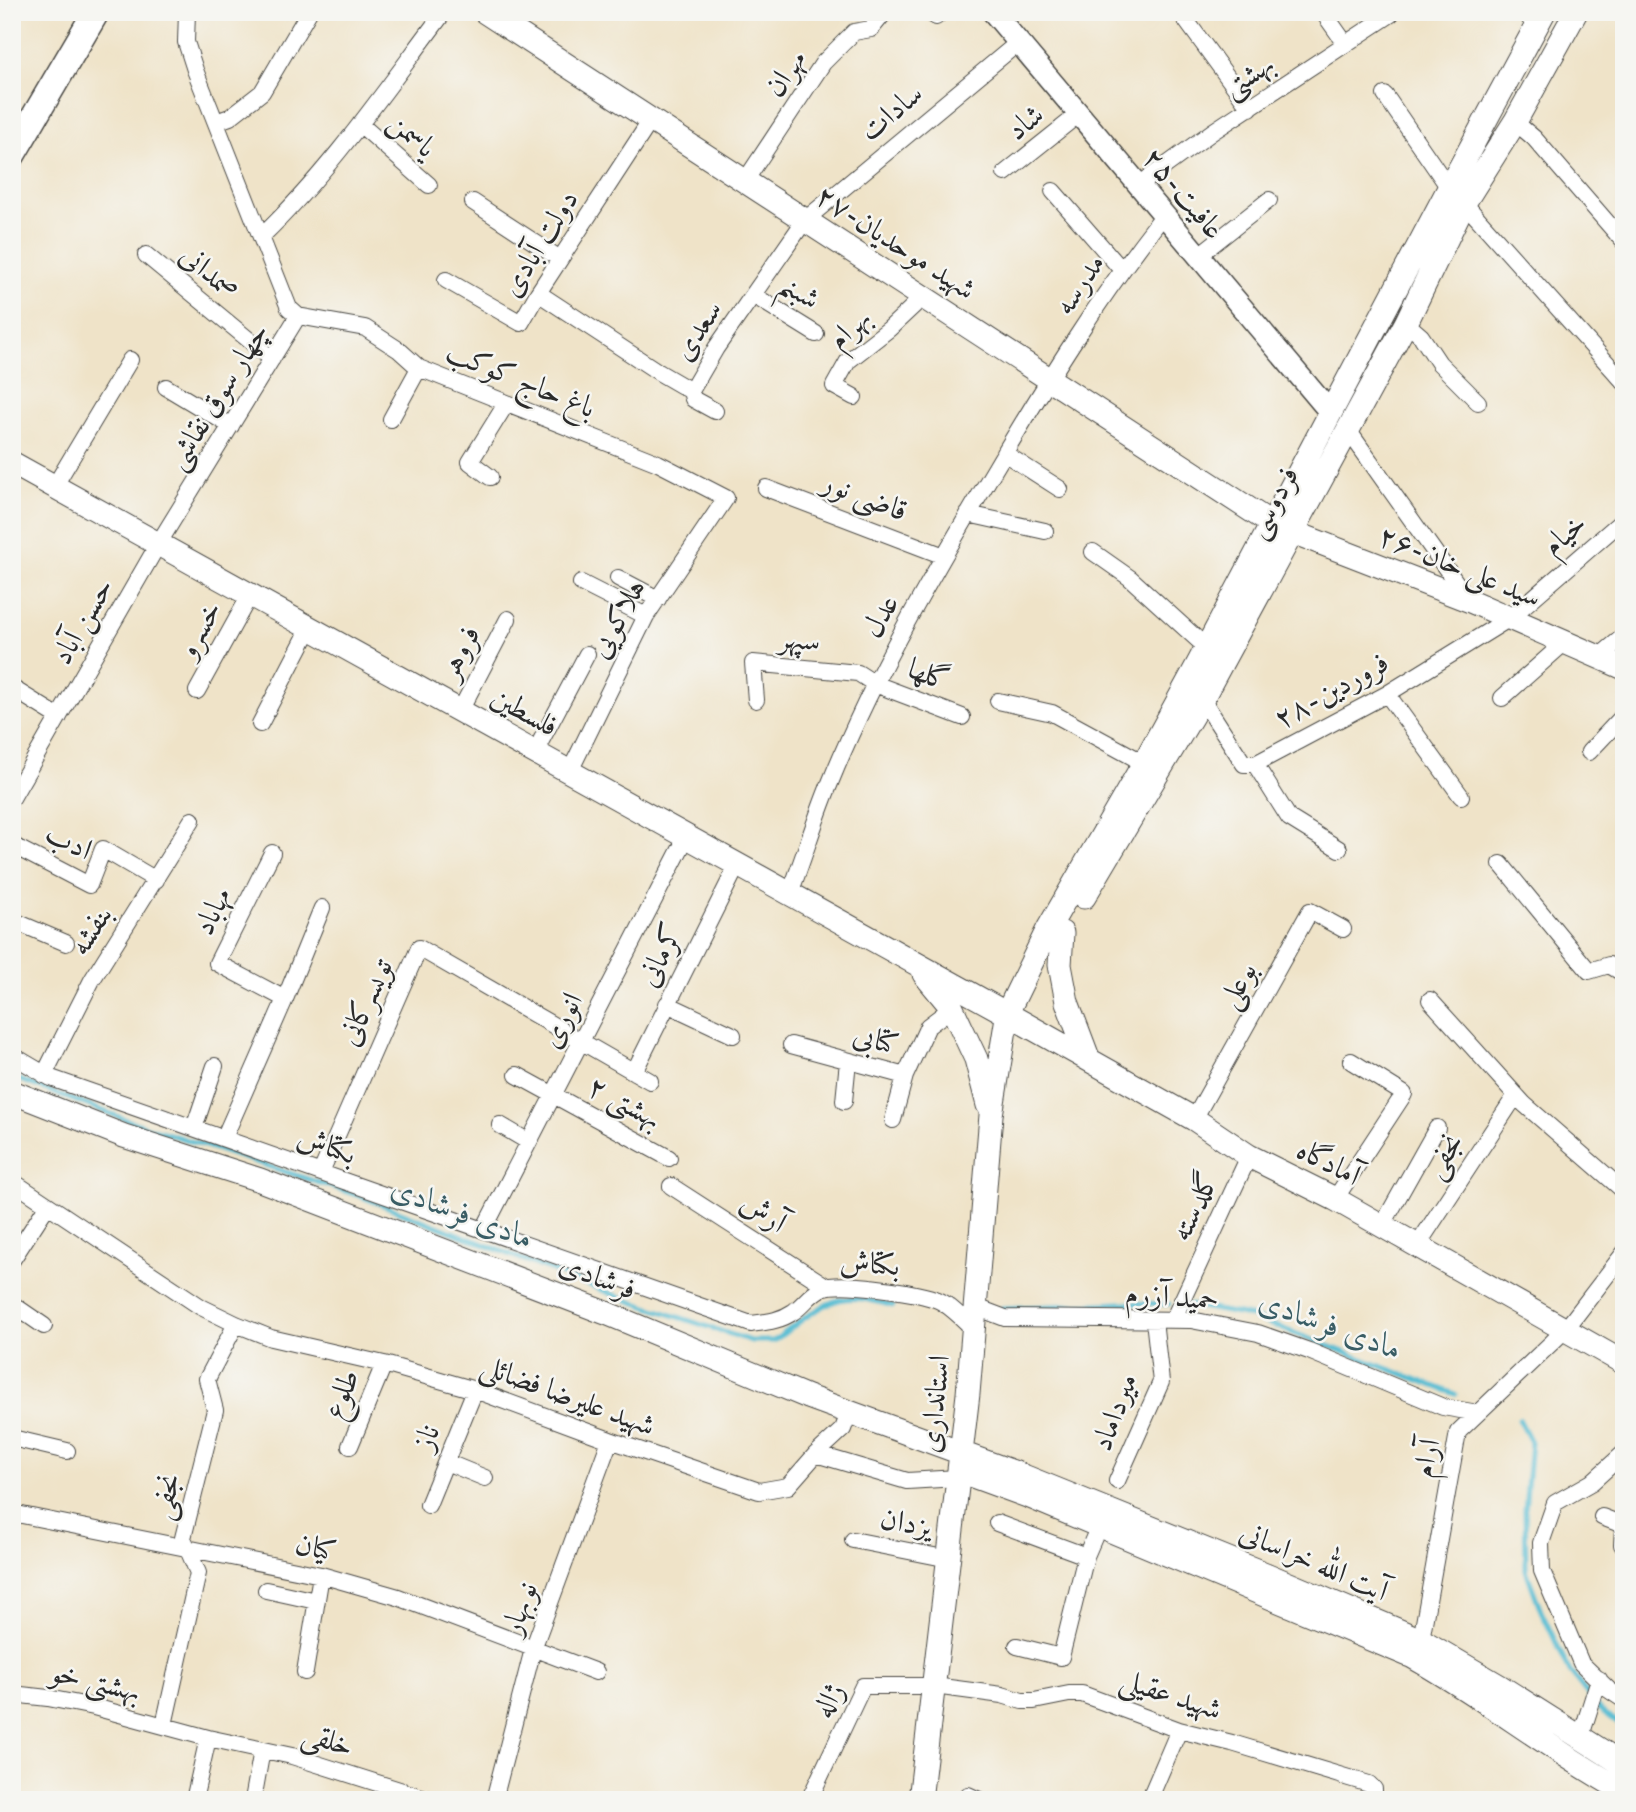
<svg xmlns="http://www.w3.org/2000/svg" width="1636" height="1812" font-family="'IM FELL Double Pica',Amiri,serif">
  <rect width="100%" height="100%" fill="#f6f6f2"/>
  <filter id="ink" filterUnits="userSpaceOnUse"><feTurbulence type="fractalNoise" baseFrequency=".0143" numOctaves="2"/><feDisplacementMap in="SourceGraphic" scale="14" xChannelSelector="R" yChannelSelector="G"/><feConvolveMatrix kernelMatrix="1 2 1 2 8 2 1 2 1" color-interpolation-filters="sRGB"/></filter>
  <filter id="wash" filterUnits="userSpaceOnUse"><feTurbulence type="fractalNoise" baseFrequency=".00686" numOctaves="4" result="noise"/><feDisplacementMap in="SourceGraphic" scale="28" xChannelSelector="R" yChannelSelector="G"/><feGaussianBlur stdDeviation="1.57" result="paint"/><feColorMatrix in="noise" values="0 0 0 0 0 0 0 0 0 0 0 0 0 0 0 0 0 1.4 0 .05"/><feComposite in="paint" operator="in"/></filter>
  <g filter="url(#wash)">
    <rect width="100%" height="100%" fill="#efe3c8"/>
    <g fill="none" stroke-linecap="round" stroke-linejoin="round">
      <!-- stream -->
      <path stroke="#53bbd1" stroke-width="5" d="M 12,1077 L 138,1124 L 357,1195 L 630,1301 L 751,1341 L 774,1341 C 790,1329 820,1304 839,1300 C 857,1296 875,1301 893,1306
        M 1189,1305 L 1249,1316 L 1455,1394
        M 1002,1308 L 1122,1303 L 1169,1304
        M 1519,1419 L 1531,1442 L 1525,1510 L 1526,1570 L 1541,1611 L 1570,1672 L 1599,1709 L 1624,1727"/>
    </g>
  </g>
  <g filter="url(#ink)">
    <g fill="none" stroke-linecap="round" stroke-linejoin="round">
      <!-- minor casing -->
      <g stroke="#484743" stroke-width="18">
        <path id="minor" d="M 929,12 L 936,17 L 941,12
          M 1180,12 L 1250,108
          M 1323,12 L 1345,43
          M 1525,12 L 1536,27
          M 1385,95 L 1449,188
          M 216,122 L 230,117 L 262,92 L 309,12
          M 1515,122 L 1534,138 L 1624,242
          M 360,124 L 429,185
          M 1005,173 L 1079,114
          M 745,181 L 823,63 L 854,32 L 871,29 L 885,12
          M 1139,185 L 1212,132 L 1391,14
          M 1053,191 L 1121,269
          M 473,202 L 560,259
          M 1464,203 L 1624,382
          M 261,237 C 331,170 386,89 444,12
          M 146,255 L 272,359
          M 1198,256 L 1269,200
          M 446,280 L 521,323 L 538,293 L 651,120
          M 538,293 L 660,373 L 691,391
          M 753,295 L 816,334
          M 298,316 L 365,328 L 399,350 L 419,368 L 658,463 L 726,498 L 646,616 L 570,771
          M 1406,323 L 1421,336 L 1439,363 L 1478,402
          M 166,387 L 231,426
          M 691,391 L 716,348 L 805,220 L 1013,47
          M 691,391 L 693,399 L 715,411
          M 854,397 L 834,386 L 848,361 L 889,329 L 923,297
          M 391,419 L 419,368
          M 1348,430 L 1467,598
          M 1004,453 L 1060,489
          M 490,477 L 470,462 L 506,404
          M 54,487 L 130,360
          M 766,488 L 944,556
          M 968,514 L 1045,531
          M 1093,552 L 1130,578 L 1207,648
          M 618,578 L 658,599
          M 581,583 L 646,616
          M 1599,657 L 1624,636
          M 12,688 L 59,717
          M 197,691 L 250,595
          M 1387,694 L 1461,796
          M 1502,698 L 1564,643
          M 1202,699 L 1244,764 L 1255,764 L 1387,694 L 1510,618 L 1624,519
          M 756,700 L 753,663 L 858,673 L 875,684 L 962,717
          M 998,701 L 1052,713 L 1144,763
          M 460,711 L 508,619
          M 260,724 L 310,628
          M 535,752 L 587,654
          M 1589,752 L 1624,715
          M 1255,764 L 1289,818 L 1339,849
          M 12,798 L 160,541 L 298,316 L 289,308 L 195,70 L 186,42 L 187,12
          M 12,845 L 89,885 L 103,849 L 156,880
          M 272,853 L 217,963 L 285,999
          M 1501,864 L 1589,971 L 1609,965 L 1624,974
          M 790,893 C 804,857 815,819 830,783 C 874,674 935,570 995,469 C 1046,383 1098,299 1159,221
          M 12,920 L 66,943
          M 1430,1000 L 1524,1104 L 1624,1191
          M 667,1004 L 733,1035
          M 791,1045 L 905,1076 L 928,1026 L 952,1008
          M 12,1055 L 51,1078 L 751,1324 C 766,1322 780,1321 793,1312 C 804,1305 809,1294 822,1288 C 841,1280 914,1292 935,1299 C 949,1303 963,1320 974,1329
          M 634,1072 L 738,864
          M 44,1075 L 92,980 L 192,820
          M 517,1075 L 669,1158
          M 844,1101 L 848,1061
          M 1194,1119 L 1310,911 L 1343,929
          M 893,1120 L 905,1076
          M 500,1125 L 529,1142
          M 194,1128 L 215,1066
          M 224,1138 L 285,999 L 322,908
          M 321,1172 L 419,948 L 650,1081
          M 12,1181 L 201,1307 L 236,1324 L 271,1338 L 384,1364 L 475,1390 L 610,1440 L 759,1491 L 788,1486 L 816,1454 L 843,1429 L 849,1413
          M 671,1186 L 826,1286
          M 1335,1199 L 1404,1094 L 1351,1061
          M 1382,1226 L 1437,1128
          M 484,1229 L 687,836
          M 1417,1246 L 1516,1095
          M 12,1260 L 47,1206
          M 12,1304 L 44,1326
          M 976,1307 L 1005,1318 L 1191,1320 L 1258,1333 L 1309,1351 L 1443,1407 L 1478,1413
          M 1173,1320 L 1249,1156
          M 12,1438 L 67,1451
          M 350,1446 L 384,1364
          M 1624,1453 L 1592,1482 L 1555,1503 L 1541,1543 L 1542,1571 L 1581,1663 L 1609,1690 L 1624,1700
          M 816,1454 L 907,1481 L 958,1478
          M 446,1462 L 485,1478
          M 1117,1481 L 1161,1382 L 1154,1320
          M 428,1505 L 475,1390
          M 12,1513 L 321,1575 L 398,1597 L 596,1672
          M 1602,1517 L 1623,1525 L 1622,1545 L 1624,1547
          M 997,1523 L 1086,1556
          M 853,1540 L 949,1559
          M 266,1590 L 316,1601
          M 1421,1640 L 1458,1432 L 1565,1330 L 1624,1253
          M 1017,1646 L 1061,1657 L 1086,1556 L 1099,1526
          M 305,1672 L 321,1575
          M 12,1694 L 48,1698 L 94,1707 L 208,1738 L 194,1800
          M 164,1725 L 198,1573 L 183,1538 L 215,1410 L 207,1379 L 236,1324
          M 208,1738 L 292,1756 L 431,1800
          M 1580,1739 L 1599,1679
          M 253,1800 L 262,1750
          M 494,1800 L 533,1649 L 610,1440
          M 809,1800 L 863,1686 L 934,1686 L 1002,1695 L 1022,1701 L 1034,1701 L 1069,1694 L 1082,1694 L 1179,1730 L 1232,1743 L 1369,1784 L 1374,1789 L 1374,1800
          M 964,1800 L 968,1795 L 979,1800
          M 1149,1800 L 1179,1730"/>
      </g>
      <!-- tertiary casing -->
      <g stroke="#484743" stroke-width="24">
        <path id="tertiary" d="M 993,12 L 1330,412"/>
      </g>
      <!-- secondary casing -->
      <g stroke="#484743" stroke-width="25">
        <path id="secondary" d="M 485,12 L 1272,524 L 1468,600 L 1624,668
          M 12,463 L 1018,1020 L 1194,1119 L 1249,1156 L 1335,1199 L 1624,1363
          M 1084,897 L 1202,699 L 1406,323 L 1464,203 L 1515,122 L 1576,12
          M 1062,933 L 1060,965 L 1067,1002 L 1089,1060
          M 924,974 L 952,1008 L 976,1059 L 988,1105
          M 12,1092 L 124,1136 L 260,1180 L 606,1313 L 808,1397 L 1016,1473 L 1268,1575 L 1421,1640 L 1501,1687 L 1624,1765
          M 959,1471 L 1030,1497 L 1413,1657 C 1486,1698 1551,1751 1624,1791
          M 920,1800 L 968,1394 L 991,1115 L 1008,1011 L 1048,929 L 1144,763 L 1198,664 L 1449,188 L 1544,12"/>
      </g>
      <!-- primary casing -->
      <g stroke="#484743" stroke-width="29">
        <path id="primary" d="M 12,155 L 96,12"/>
      </g>
      <!-- minor -->
      <use href="#minor" stroke="#fff" stroke-width="16"/>
      <!-- tertiary -->
      <use href="#tertiary" stroke="#fff" stroke-width="21"/>
      <!-- secondary -->
      <use href="#secondary" stroke="#fff" stroke-width="23"/>
      <!-- primary -->
      <use href="#primary" stroke="#fff" stroke-width="26"/>
    </g>
  </g>
  <g text-anchor="middle" stroke-width="5" stroke-linejoin="round" paint-order="stroke">
    <!-- street labels -->
    <g font-size="30" fill="#2b2b2b" stroke="#f6f6f2">
      <text transform="translate(785 73) rotate(-55)" y="10">مهران</text>
      <text transform="translate(1248 75) rotate(-34)" y="10">بهشتی</text>
      <text transform="translate(891 112) rotate(-40)" y="10">سادات</text>
      <text transform="translate(1025 122) rotate(-38)" y="10">شاد</text>
      <text transform="translate(413 134) rotate(42)" y="10">یاسمن</text>
      <text transform="translate(1184 193) rotate(50)" y="10">۲۵-عافیت</text>
      <text transform="translate(896 242) rotate(33)" y="10">۲۷-شهید موحدیان</text>
      <text transform="translate(539 243) rotate(-58)" y="10">دولت آبادی</text>
      <text transform="translate(210 272) rotate(40)" y="10">صمدانی</text>
      <text transform="translate(1079 284) rotate(-56)" y="10">مدرسه</text>
      <text transform="translate(800 291) rotate(32)" y="10">شبنم</text>
      <text transform="translate(849 328) rotate(-43)" y="10">بهرام</text>
      <text transform="translate(697 330) rotate(-57)" y="10">سعدی</text>
      <text transform="translate(521 379) rotate(22)" y="10">باغ حاج کوکب</text>
      <text transform="translate(217 396) rotate(-58)" y="10">چهار سوق نقاشی</text>
      <text transform="translate(865 496) rotate(21)" y="10">قاضی نور</text>
      <text transform="translate(1272 502) rotate(-61)" y="10">فردوسی</text>
      <text transform="translate(1564 534) rotate(-41)" y="10">خیام</text>
      <text transform="translate(1460 566) rotate(22)" y="10">۲۶-سید علی خان</text>
      <text transform="translate(880 616) rotate(-61)" y="10">عدل</text>
      <text transform="translate(617 618) rotate(-61)" y="10">هلاکویی</text>
      <text transform="translate(82 621) rotate(-60)" y="10">حسن آباد</text>
      <text transform="translate(199 629) rotate(-61)" y="10">خسرو</text>
      <text transform="translate(800 639) rotate(6)" y="10">سپهر</text>
      <text transform="translate(459 652) rotate(-62)" y="10">فروهر</text>
      <text transform="translate(929 674) rotate(21)" y="10">گلها</text>
      <text transform="translate(1331 690) rotate(-29)" y="10">۲۸-فروردین</text>
      <text transform="translate(525 711) rotate(29)" y="10">فلسطین</text>
      <text transform="translate(69 841) rotate(25)" y="10">ادب</text>
      <text transform="translate(212 911) rotate(-64)" y="10">مهاباد</text>
      <text transform="translate(90 930) rotate(-58)" y="10">بنفشه</text>
      <text transform="translate(660 955) rotate(-63)" y="10">کرمانی</text>
      <text transform="translate(1237 985) rotate(-61)" y="10">بوعلی</text>
      <text transform="translate(365 1002) rotate(-66)" y="10">تویسرکانی</text>
      <text transform="translate(561 1020) rotate(-63)" y="10">انوری</text>
      <text transform="translate(876 1039) rotate(15)" y="10">کتابی</text>
      <text transform="translate(625 1102) rotate(28)" y="10">بهشتی ۲</text>
      <text transform="translate(327 1145) rotate(19)" y="10">بکتاش</text>
      <text transform="translate(1443 1155) rotate(-56)" y="10">نجفی</text>
      <text transform="translate(1329 1162) rotate(27)" y="10">آمادگاه</text>
      <text transform="translate(1194 1206) rotate(-64)" y="10">گلدسته</text>
      <text transform="translate(764 1212) rotate(33)" y="10">آرش</text>
      <text transform="translate(870 1263) rotate(4)" y="10">بکتاش</text>
      <text transform="translate(598 1276) rotate(21)" y="10">فرشادی</text>
      <text transform="translate(1172 1296) rotate(4)" y="10">حمید آزرم</text>
      <text transform="translate(341 1394) rotate(-68)" y="10">طلوع</text>
      <text transform="translate(568 1395) rotate(20)" y="10">شهید علیرضا فضائلی</text>
      <text transform="translate(934 1404) rotate(-84)" y="10">استانداری</text>
      <text transform="translate(1114 1412) rotate(-69)" y="10">میرداماد</text>
      <text transform="translate(426 1437) rotate(-68)" y="10">ناز</text>
      <text transform="translate(1426 1458) rotate(-78)" y="10">آرام</text>
      <text transform="translate(165 1496) rotate(-76)" y="10">نجفی</text>
      <text transform="translate(906 1522) rotate(11)" y="10">یزدان</text>
      <text transform="translate(316 1547) rotate(13)" y="10">کیان</text>
      <text transform="translate(1314 1561) rotate(23)" y="10">آیت الله خراسانی</text>
      <text transform="translate(519 1608) rotate(-70)" y="10">نوبهار</text>
      <text transform="translate(96 1681) rotate(13)" y="10">بهشتی خو</text>
      <text transform="translate(1171 1694) rotate(18)" y="10">شهید عقیلی</text>
      <text transform="translate(828 1700) rotate(-61)" y="10">ژاله</text>
      <text transform="translate(328 1739) rotate(17)" y="10">خلقی</text>
    </g>
    <!-- water labels -->
    <g font-size="32" font-style="italic" fill="#395d65" stroke="#f6f6f2">
      <text transform="translate(463 1212) rotate(21)" y="11">مادی فرشادی</text>
      <text transform="translate(1331 1324) rotate(20)" y="11">مادی فرشادی</text>
    </g>
  </g>
  <!-- margin -->
  <rect width="1636" height="1812" fill="none" stroke="#f6f6f2" stroke-width="42"/>
</svg>
